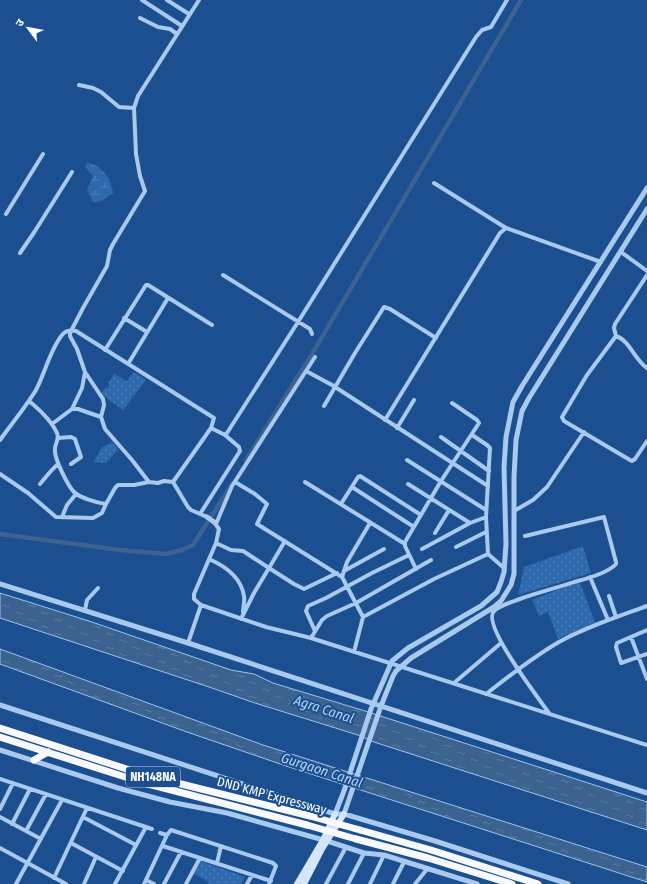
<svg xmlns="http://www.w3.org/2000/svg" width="647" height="884" font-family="'Fira Sans Condensed','Noto Sans Devanagari',sans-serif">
  <defs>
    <pattern id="wetland-marsh" width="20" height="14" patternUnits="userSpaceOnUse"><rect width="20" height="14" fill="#2e69ad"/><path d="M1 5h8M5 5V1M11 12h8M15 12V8" fill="none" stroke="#4d80b9"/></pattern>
    <pattern id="park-dots" width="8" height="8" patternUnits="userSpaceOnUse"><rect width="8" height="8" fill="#2e69ad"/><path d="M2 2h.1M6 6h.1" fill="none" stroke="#4d80b9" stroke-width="1.8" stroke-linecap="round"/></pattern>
    <pattern id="water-ripples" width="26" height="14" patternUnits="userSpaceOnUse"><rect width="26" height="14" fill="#3c6290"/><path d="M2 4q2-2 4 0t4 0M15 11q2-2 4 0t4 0" fill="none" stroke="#597aa1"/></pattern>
  </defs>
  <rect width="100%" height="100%" fill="#1b4f8f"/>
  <!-- wetland -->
  <path fill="url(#wetland-marsh)" d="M 88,162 C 103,167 111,178 113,193 C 106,198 101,203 93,202 L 87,190 L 93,176 L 85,167 Z"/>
  <!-- park -->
  <path fill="url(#park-dots)" d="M 134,372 L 146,380 L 123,410 L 101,394 L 105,388 L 107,388 L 109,385 L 108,383 L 114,374 L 127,381 Z
    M 113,442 L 118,450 L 106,463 L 94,462 L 101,448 Z
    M 583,546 L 591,573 L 518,595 L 524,567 Z
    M 579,581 L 596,624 L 558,639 L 548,612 L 539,616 L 532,600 Z
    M 201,861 L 245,877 L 241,884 L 208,884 L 209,882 L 194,874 Z"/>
  <!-- water -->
  <path fill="url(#water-ripples)" stroke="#9cc4f0" d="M 0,593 L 89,621 L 231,670 L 254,674 L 273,683 L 365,711 L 647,802 L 647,830 L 374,742 L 358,735 L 255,703 L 206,686 L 0,618 Z
    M 0,649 L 263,745 L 647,867 L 647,882 L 289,767 L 187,732 L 0,664 Z"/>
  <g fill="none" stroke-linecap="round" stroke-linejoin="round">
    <!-- canal -->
    <path stroke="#3c6290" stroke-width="4.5" d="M 246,460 L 315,349 L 521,0
      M 0,534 L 120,550 L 166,554 L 182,550 L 193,545 L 232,484"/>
    <!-- minor -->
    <path stroke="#a9c9ee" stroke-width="4" d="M 142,0 L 182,26
      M 167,0 L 189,14
      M 140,18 L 158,27 L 170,29 L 177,34
      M 79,85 L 93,88 L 101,92 L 119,107 L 134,108
      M 434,183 L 506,228
      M 6,214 L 43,154
      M 621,252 L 647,271
      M 20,253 L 35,231 L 72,172
      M 223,275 L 310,329 L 312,334
      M 124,318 L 147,332
      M 616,336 L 614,328 L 615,324 L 647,275
      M 105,350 L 146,285 L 148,285 L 212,325
      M 128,364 L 168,298
      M 647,368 C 635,360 629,340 616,336 L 587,375 L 562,417 L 564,421 L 630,460 L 632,461 L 635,459 L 647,441
      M 306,371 L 332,385 L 488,486
      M 29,401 C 40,410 51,420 57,433 C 60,440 54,444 55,451 C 55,460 68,486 74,492 C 80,498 98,503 106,504 L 115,488 L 118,485 L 134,485 L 149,482 L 158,483 L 164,481 L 173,482
      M 324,406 L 355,353 L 384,307 L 390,309 L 436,338
      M 72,409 L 82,388 L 85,372
      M 385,420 L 500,233 L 506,228 L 601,262
      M 52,424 L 72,409 L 78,409 L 101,417
      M 211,428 L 225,435 L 227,433 L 298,322 L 476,37 L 482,30 L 491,27 L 507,0
      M 397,428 L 414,400
      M 472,435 L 487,445 L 490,448 L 486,517 L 488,554 L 504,568
      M 441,437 L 489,471
      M 58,438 L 71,437 L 75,439 L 81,457 L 71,464
      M 0,440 C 12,423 25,408 36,390 C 45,373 50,350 62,335 C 66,330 71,330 76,331 L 214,418 L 211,428 L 173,482 L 188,507 L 191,510 L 207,517
      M 407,460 L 486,510
      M 0,474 L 28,493 L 56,517 L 93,518 L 102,513 L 106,504
      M 149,482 L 132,460 L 105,429 L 101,417 L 104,405 L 103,399 L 85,372 L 77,349 L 70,336 L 70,333 L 83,308 L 107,266 L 110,250 L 113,244 L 145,191 L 140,176 L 136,154 L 134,108 L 138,96 L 199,0
      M 235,482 L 255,494 L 267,504 L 257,524 L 342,577 L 363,617 L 354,652
      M 305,482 L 405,544
      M 40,484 C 46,477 51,470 58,464
      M 408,484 L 470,523
      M 352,487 L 414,527
      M 341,504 L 358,477 L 360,476 L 421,515
      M 514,511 L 533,500 L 547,487 L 584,432
      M 200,514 L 240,451 L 239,447 L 225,435
      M 62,517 L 67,505 L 76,494
      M 214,522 L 219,529 L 216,543 L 194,594 L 194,599 L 201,605 L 266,627 L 311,638 L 647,745
      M 216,524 L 232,486 L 315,357
      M 435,533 L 449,510
      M 525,536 L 604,517 L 616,562 L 616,564 C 608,573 586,579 574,582 C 558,588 504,601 494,611 C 481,624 539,699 549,713
      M 216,543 L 231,550 L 243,551 L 269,568 L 285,541
      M 456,547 L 486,532
      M 422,549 L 470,523 L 486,517
      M 209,559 C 225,566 241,577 244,596 C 245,601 243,607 243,612
      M 416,569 L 405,546 L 405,542 L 441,481 L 479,423 L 477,420 L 452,403
      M 344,571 L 384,549
      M 342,577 L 347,562 L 370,523
      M 590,577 L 608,620
      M 609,596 L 616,617
      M 85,610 L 87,600 L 98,588
      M 363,617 L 434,579 L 488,554
      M 241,619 L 254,593 L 269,568 L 294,584 L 304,589 L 337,573
      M 647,630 L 617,643 L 616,647 L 621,663 L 647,654
      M 315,631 L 306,611 L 308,606 L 326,598 L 372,573 L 409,555
      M 631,637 L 647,679
      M 311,638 L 322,620 L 327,616 L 356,603 L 431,560
      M 188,643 L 201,605
      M 454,683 L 501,643
      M 486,694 C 509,676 533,657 559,642 C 586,627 617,617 647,606
      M 0,779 L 152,829
      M 0,809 L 13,783
      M 0,817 L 41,839
      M 83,817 L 136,845
      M 12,824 L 30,789
      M 26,831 L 46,794
      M 160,833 L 167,835
      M 71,843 L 123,871
      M 163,846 L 271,881
      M 0,848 L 66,884
      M 217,863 L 221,846
      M 54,878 L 87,808
      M 146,880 L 154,884
      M 16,884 L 62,800
      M 84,884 L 96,857
      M 115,884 L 146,827
      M 144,884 L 167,835 L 171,830 L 273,863 L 276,866 L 269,884
      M 164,884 L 181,852
      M 186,884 L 200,858
      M 247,884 L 252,875
      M 326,884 L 346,847
      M 348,884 L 364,853
      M 370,884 L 384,855
      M 393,884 L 404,862
      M 415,884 L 428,868"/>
    <!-- tertiary -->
    <path stroke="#a9c9ee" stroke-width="5" d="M 207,517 L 214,522
      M 0,584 L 188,643 L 647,793
      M 0,705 L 335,814 L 344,814 L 435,841 L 568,884
      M 0,750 L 118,788 L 170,802 L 227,813 L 327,841 L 364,853 L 384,855 L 477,884
      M 335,814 L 344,791 L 371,709 L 392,661 L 408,648 L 481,606 L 497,592 L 501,582 L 504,572 L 506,544 L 504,467 L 506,437 L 513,402 L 522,386 L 647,188
      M 344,814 L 381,706 L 393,676 L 396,671 L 411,658 L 494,607 L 501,601 L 511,585 L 514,574 L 514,477 L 516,440 L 522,411 L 529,398 L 647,209"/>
    <!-- secondary -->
    <path stroke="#d6e6fa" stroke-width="6" d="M 297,884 L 323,840 L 335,814
      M 304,884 L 322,849 L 344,814"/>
    <!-- trunk -->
    <path stroke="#f8faff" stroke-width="7" d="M 0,728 L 145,775 L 310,816
      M 0,737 L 144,783 L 307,825
      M 34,760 L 48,752
      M 360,830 L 431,850 L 538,884
      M 356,839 L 428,858 L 512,884"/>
    <!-- trunk-bridge -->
    <path stroke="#f8faff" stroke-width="7" d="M 310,816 L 360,830
      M 307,825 L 356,839"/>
  </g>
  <g text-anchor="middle" stroke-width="4" stroke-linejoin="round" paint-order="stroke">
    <!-- shield labels -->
    <rect fill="#1b4f8f" stroke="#bbcadd" stroke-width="1" x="126" y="767" width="54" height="20" rx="3"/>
    <g font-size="12" font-weight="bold" fill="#fff">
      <text x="153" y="781">NH148NA</text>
    </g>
    <!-- street labels -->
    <g font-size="13" fill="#fff" stroke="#1b4f8f">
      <text transform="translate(272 795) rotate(15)" y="5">DND KMP Expressway</text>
    </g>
    <!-- water labels -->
    <g font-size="14" font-style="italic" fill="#b5d3f5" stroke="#1b4f8f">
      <text transform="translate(324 709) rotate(18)" y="5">Agra Canal</text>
      <text transform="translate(322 770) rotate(18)" y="5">Gurgaon Canal</text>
    </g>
  </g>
  <!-- north arrow -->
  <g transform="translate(28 28) rotate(302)" stroke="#1b4f8f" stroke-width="3" paint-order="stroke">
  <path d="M0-3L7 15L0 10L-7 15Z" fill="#ffffff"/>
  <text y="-6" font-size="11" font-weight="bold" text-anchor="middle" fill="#ffffff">उ</text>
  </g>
</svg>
